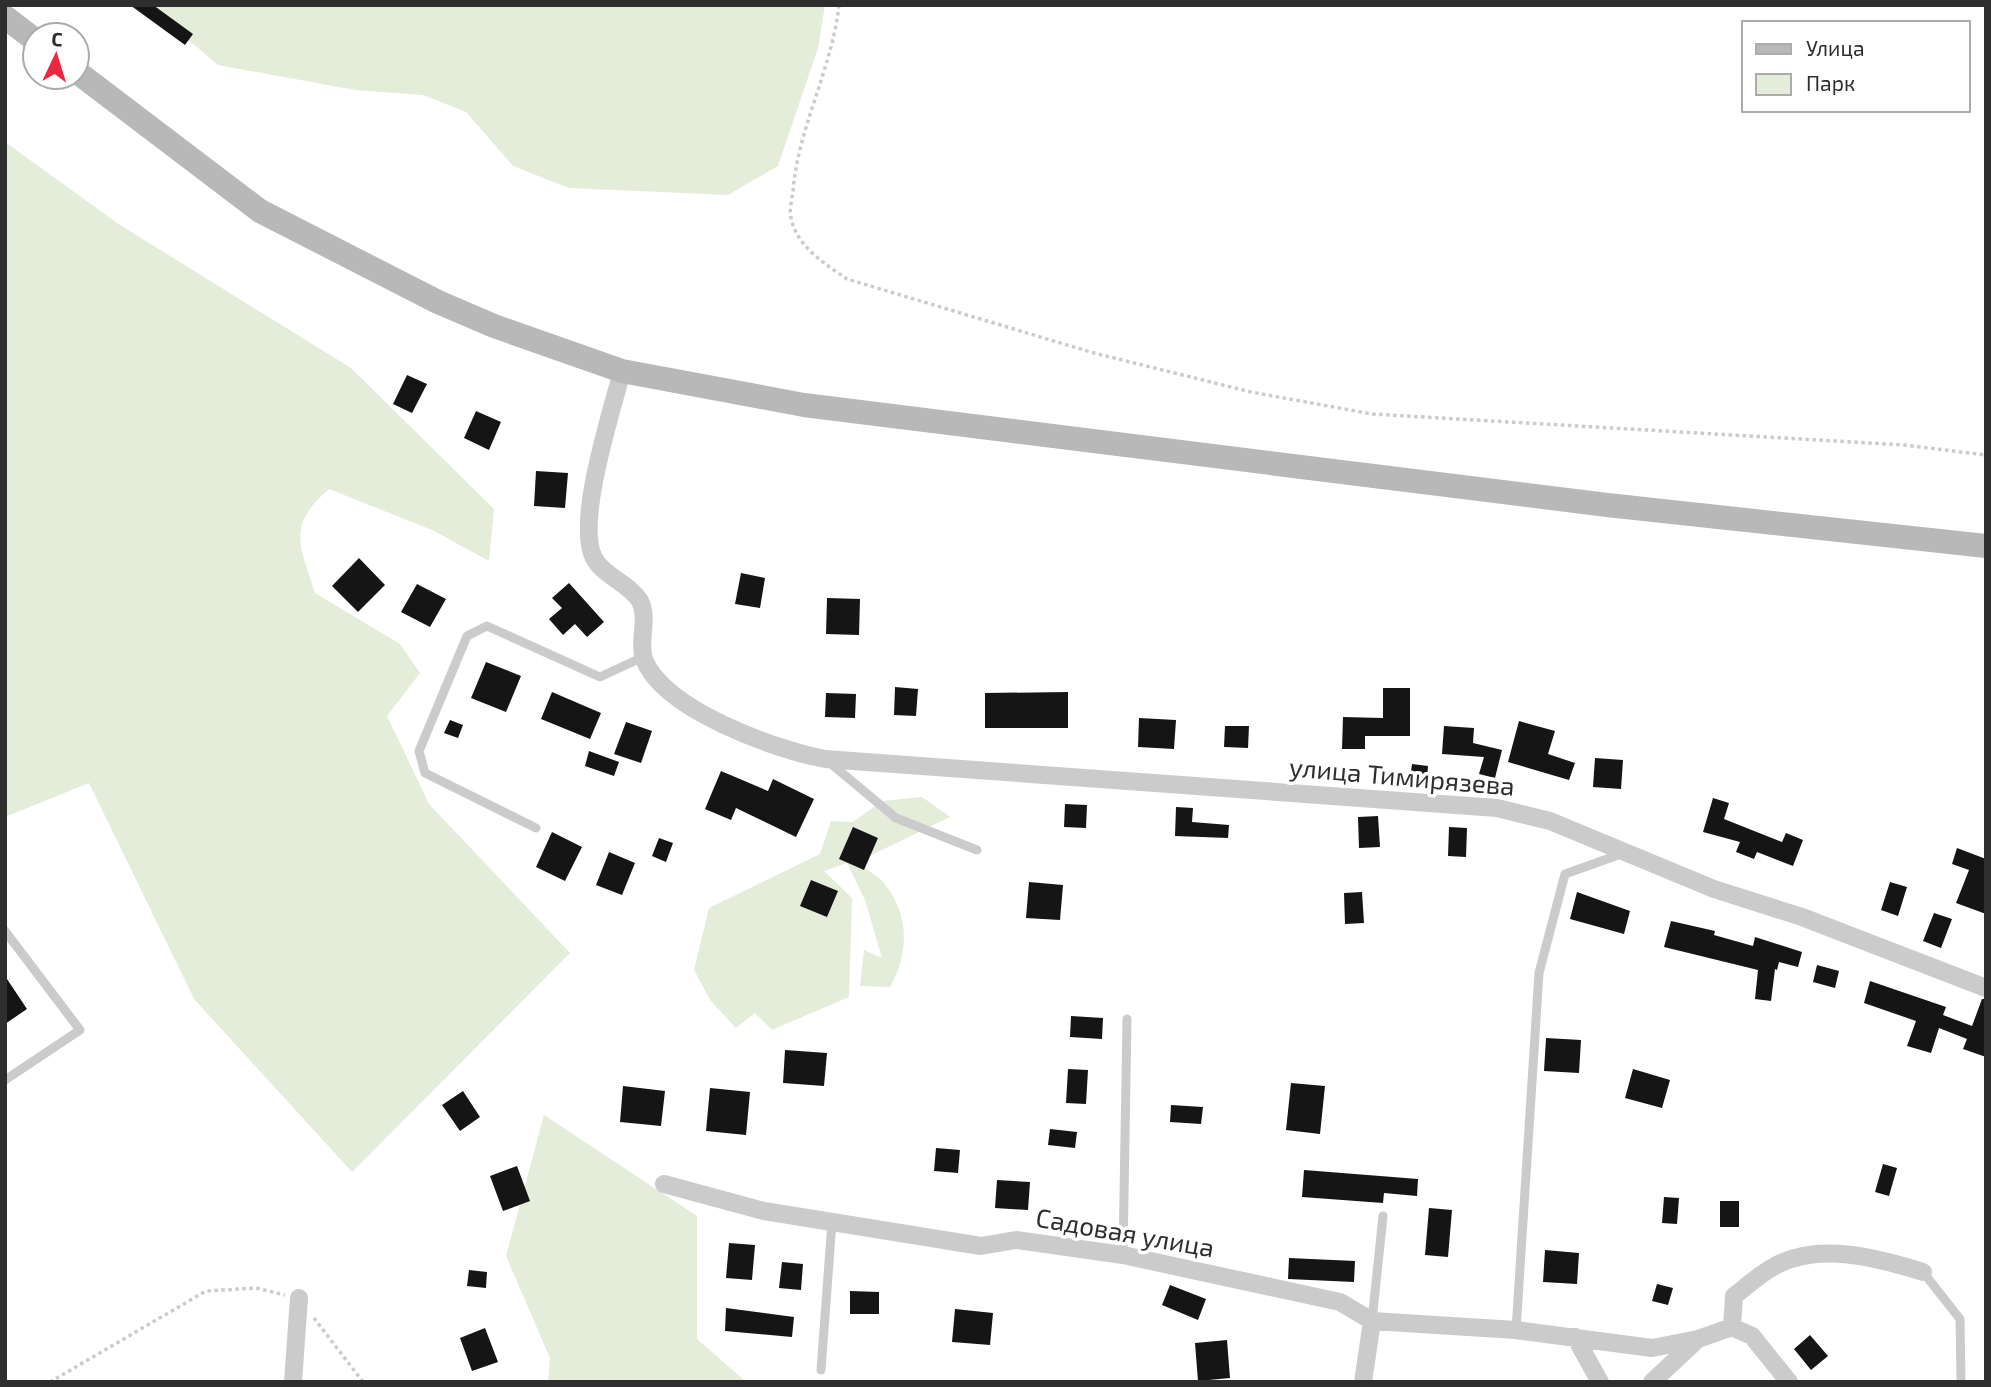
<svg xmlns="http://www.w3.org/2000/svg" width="1991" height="1387" font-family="'Exo 2',sans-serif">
  <rect width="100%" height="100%" fill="#fff"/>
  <!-- green -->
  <path fill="#e4ecda" d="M 148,5 L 825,5 L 818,48 L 778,166 L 728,195 L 569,188 L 513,166 L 466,112 L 423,95 L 355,90 L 218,65 Z
    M 5,142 L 120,225 L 351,368 L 494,509 L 489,561 L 432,530 L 329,489 C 286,526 300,545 315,593 L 400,644 L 420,673 L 387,716 L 429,804 L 570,953 L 352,1172 L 194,999 L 89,783 L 5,817 Z
    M 922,797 L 950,817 L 857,862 C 865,869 877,875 884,883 C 910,915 909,953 890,987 L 860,986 L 864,950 L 882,958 L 865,900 L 847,863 L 824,871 L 852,898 L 849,997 L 772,1030 L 755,1013 L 736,1028 L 710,1000 L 694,970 L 709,908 L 820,854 L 831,821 L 853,822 L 882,801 Z
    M 544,1115 L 697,1216 L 697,1339 L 746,1382 L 548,1382 L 550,1358 L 506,1256 Z"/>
  <!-- building -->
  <path fill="#151515" d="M 130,5 L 153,5 L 193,34 L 185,45 Z
    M 407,375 L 427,384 L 412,413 L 393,404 Z
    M 476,411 L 501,422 L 489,450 L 464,438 Z
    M 536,471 L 568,473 L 565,508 L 534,506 Z
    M 359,558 L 385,585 L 358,612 L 332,586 Z
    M 741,573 L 765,578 L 760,608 L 735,604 Z
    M 569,583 L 604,622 L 587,637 L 575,624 L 563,635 L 549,619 L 562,608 L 552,598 Z
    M 417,584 L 446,599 L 430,627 L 401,612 Z
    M 827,598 L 860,599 L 859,635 L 826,634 Z
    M 486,662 L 521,676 L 506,712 L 471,698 Z
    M 895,687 L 918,689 L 916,716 L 894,715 Z
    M 1383,688 L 1410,688 L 1410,736 L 1365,736 L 1365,749 L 1342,749 L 1343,717 L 1383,718 Z
    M 552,692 L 601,713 L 590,739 L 541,719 Z
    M 1068,692 L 1068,728 L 985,728 L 985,693 Z
    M 826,693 L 856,694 L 855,718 L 825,717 Z
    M 1139,718 L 1176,720 L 1174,749 L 1138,747 Z
    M 450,720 L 463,725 L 458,738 L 444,733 Z
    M 1519,721 L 1555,731 L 1548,754 L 1575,763 L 1569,780 L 1508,762 Z
    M 626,722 L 652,731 L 641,763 L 614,754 Z
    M 1225,726 L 1249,726 L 1248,748 L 1224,747 Z
    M 1444,726 L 1474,728 L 1473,743 L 1502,750 L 1495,778 L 1479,774 L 1484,757 L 1442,754 Z
    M 589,751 L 619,762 L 614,776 L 585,766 Z
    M 1595,758 L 1623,760 L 1621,789 L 1593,787 Z
    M 1412,764 L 1428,766 L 1427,780 L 1410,779 Z
    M 721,771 L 768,791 L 773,779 L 814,799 L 796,837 L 736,808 L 731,820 L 705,809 Z
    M 1713,798 L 1729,803 L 1724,819 L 1782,842 L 1786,833 L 1803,840 L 1793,866 L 1757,852 L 1754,859 L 1736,852 L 1740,842 L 1703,832 Z
    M 1065,804 L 1087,805 L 1086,828 L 1064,827 Z
    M 1176,807 L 1193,808 L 1192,822 L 1229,825 L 1228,838 L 1175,836 Z
    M 1378,816 L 1380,847 L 1359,848 L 1358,817 Z
    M 853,827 L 878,838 L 864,870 L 839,859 Z
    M 1449,827 L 1467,828 L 1466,857 L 1448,856 Z
    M 552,832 L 582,847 L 565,881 L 536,867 Z
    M 659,838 L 673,843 L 666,862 L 652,856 Z
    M 1957,848 L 1986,859 L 1986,914 L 1956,903 L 1969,870 L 1952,864 Z
    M 609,852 L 635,863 L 622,895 L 596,885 Z
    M 811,880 L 838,891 L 827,917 L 800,906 Z
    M 1029,882 L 1063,885 L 1060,920 L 1026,918 Z
    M 1890,882 L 1907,887 L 1898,916 L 1881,910 Z
    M 1362,892 L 1364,923 L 1345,924 L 1344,893 Z
    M 1577,892 L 1630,911 L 1624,934 L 1570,919 Z
    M 1934,913 L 1952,919 L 1941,948 L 1923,941 Z
    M 1671,921 L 1715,931 L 1714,935 L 1753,946 L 1755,937 L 1802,952 L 1798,967 L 1779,962 L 1777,970 L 1775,969 L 1771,1001 L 1755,999 L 1758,970 L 1664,947 Z
    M 1817,965 L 1839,971 L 1835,988 L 1813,982 Z
    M 5,976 L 27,1009 L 5,1024 Z
    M 1870,981 L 1946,1007 L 1943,1015 L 1972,1026 L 1982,999 L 1986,999 L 1986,1057 L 1963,1049 L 1967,1039 L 1939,1028 L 1931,1053 L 1907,1046 L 1916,1021 L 1864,1003 Z
    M 1071,1016 L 1103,1018 L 1102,1039 L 1070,1037 Z
    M 1546,1038 L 1581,1040 L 1579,1073 L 1544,1071 Z
    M 785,1050 L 827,1053 L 824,1086 L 783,1083 Z
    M 1068,1069 L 1088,1070 L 1086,1104 L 1066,1103 Z
    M 1633,1069 L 1670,1080 L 1662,1108 L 1625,1098 Z
    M 1291,1083 L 1325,1086 L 1320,1134 L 1286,1130 Z
    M 623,1086 L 665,1091 L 661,1126 L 620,1122 Z
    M 710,1088 L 750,1092 L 746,1135 L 706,1131 Z
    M 463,1091 L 480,1117 L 460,1131 L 442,1105 Z
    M 1171,1105 L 1203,1107 L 1201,1124 L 1170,1122 Z
    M 1050,1129 L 1077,1132 L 1075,1148 L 1048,1145 Z
    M 936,1148 L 960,1150 L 958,1173 L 934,1171 Z
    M 1883,1164 L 1897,1168 L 1889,1196 L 1875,1192 Z
    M 517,1166 L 530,1201 L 503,1211 L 490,1176 Z
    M 1304,1170 L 1418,1179 L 1417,1196 L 1384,1193 L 1383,1203 L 1302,1197 Z
    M 997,1180 L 1030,1182 L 1028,1210 L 995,1208 Z
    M 1664,1197 L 1679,1198 L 1677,1224 L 1662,1223 Z
    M 1720,1201 L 1739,1201 L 1739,1227 L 1720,1227 Z
    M 1429,1208 L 1452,1210 L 1448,1257 L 1425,1255 Z
    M 729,1243 L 755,1245 L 752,1280 L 726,1278 Z
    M 1545,1250 L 1579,1253 L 1577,1284 L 1543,1282 Z
    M 1289,1258 L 1355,1261 L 1354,1282 L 1288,1279 Z
    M 782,1262 L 803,1264 L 801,1290 L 779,1288 Z
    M 469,1270 L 487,1272 L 486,1288 L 467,1286 Z
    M 1657,1284 L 1673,1288 L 1668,1305 L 1652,1301 Z
    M 1170,1285 L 1206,1299 L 1198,1320 L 1162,1305 Z
    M 850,1291 L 879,1292 L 879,1314 L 850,1314 Z
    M 726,1308 L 794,1317 L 792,1337 L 725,1331 Z
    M 955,1309 L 993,1313 L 990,1345 L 952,1342 Z
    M 485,1328 L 498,1362 L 472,1371 L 460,1338 Z
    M 1810,1335 L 1828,1356 L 1811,1370 L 1794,1349 Z
    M 1227,1340 L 1230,1378 L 1198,1381 L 1195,1343 Z"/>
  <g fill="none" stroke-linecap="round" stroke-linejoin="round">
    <!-- path -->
    <path stroke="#cbcbcb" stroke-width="3.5" stroke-dasharray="3.5 3.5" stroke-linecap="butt" d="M 839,5 C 832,69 798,128 793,191 C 792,199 789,210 791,218 C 797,247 825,264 847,279 L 1094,353 L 1251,392 L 1372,414 L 1904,445 L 1986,455
      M 314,1318 L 363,1382
      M 50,1382 L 206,1291 L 256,1288 L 285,1295"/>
    <!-- service -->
    <path stroke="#cbcbcb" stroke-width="9" d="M 829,762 L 896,818 L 977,850
      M 536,828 L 425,773 L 419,751 L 467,636 L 487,626 L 600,677 L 643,657
      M 5,931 L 80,1030 L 5,1080
      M 1123,1255 L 1127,1019
      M 1923,1272 L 1960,1319 L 1961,1382
      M 1372,1321 L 1383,1216
      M 1516,1330 L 1539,973 L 1565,874 L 1624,853
      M 821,1370 L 832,1222"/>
    <!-- minor -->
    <path stroke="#cbcbcb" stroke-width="18" d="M 622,371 C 612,411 575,523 594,558 C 603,576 629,583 640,601 C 649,618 638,642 644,659 C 662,709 776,750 825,759 L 1497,808 L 1550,821 L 1714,889 L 1802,917 L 1986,988
      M 664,1184 L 764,1211 L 981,1246 L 1016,1240 L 1123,1255 L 1340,1302 L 1372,1321 L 1516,1330 L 1652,1348 L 1698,1339 L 1732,1327 L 1752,1336 L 1789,1382
      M 1732,1327 L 1734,1296 C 1747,1286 1759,1275 1773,1267 C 1818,1241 1878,1258 1923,1272
      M 1575,1337 L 1600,1382
      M 293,1382 L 299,1298
      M 1363,1382 L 1372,1321
      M 1652,1382 L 1698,1339"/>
    <!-- secondary -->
    <path stroke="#b8b8b8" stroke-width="24" d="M 5,17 L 35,40
      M 77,72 L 260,211 L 438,302 L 494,326 L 622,371 L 804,405 L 1607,505 L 1986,546"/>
  </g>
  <g text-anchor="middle" stroke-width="7" stroke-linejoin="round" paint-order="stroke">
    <!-- street labels -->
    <g font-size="26" fill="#2e2e2e" stroke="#fff">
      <text transform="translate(1402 777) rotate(5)" y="9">улица Тимирязева</text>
      <text transform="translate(1125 1233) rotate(10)" y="9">Садовая улица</text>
    </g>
  </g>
  <!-- border -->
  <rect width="1991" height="1387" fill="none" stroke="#2e2e2e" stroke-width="14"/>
  <!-- legend -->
  <rect x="1742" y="21" width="228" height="91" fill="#ffffff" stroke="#ababab" stroke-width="2"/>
  <rect x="1756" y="44" width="35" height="10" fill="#b8b8b8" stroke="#ababab" stroke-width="2"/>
  <text x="1806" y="56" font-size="21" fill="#2e2e2e">Улица</text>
  <rect x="1756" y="74" width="35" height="21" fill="#e4ecda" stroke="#ababab" stroke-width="2"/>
  <text x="1806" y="91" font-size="21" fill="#2e2e2e">Парк</text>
  <!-- north arrow -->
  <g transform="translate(56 56) rotate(4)"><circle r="33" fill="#ffffff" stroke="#ababab" stroke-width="2"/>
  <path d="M0-5L12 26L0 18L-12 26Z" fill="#ec283e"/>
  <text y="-10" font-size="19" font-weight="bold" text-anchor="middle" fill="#2e2e2e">С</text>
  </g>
</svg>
